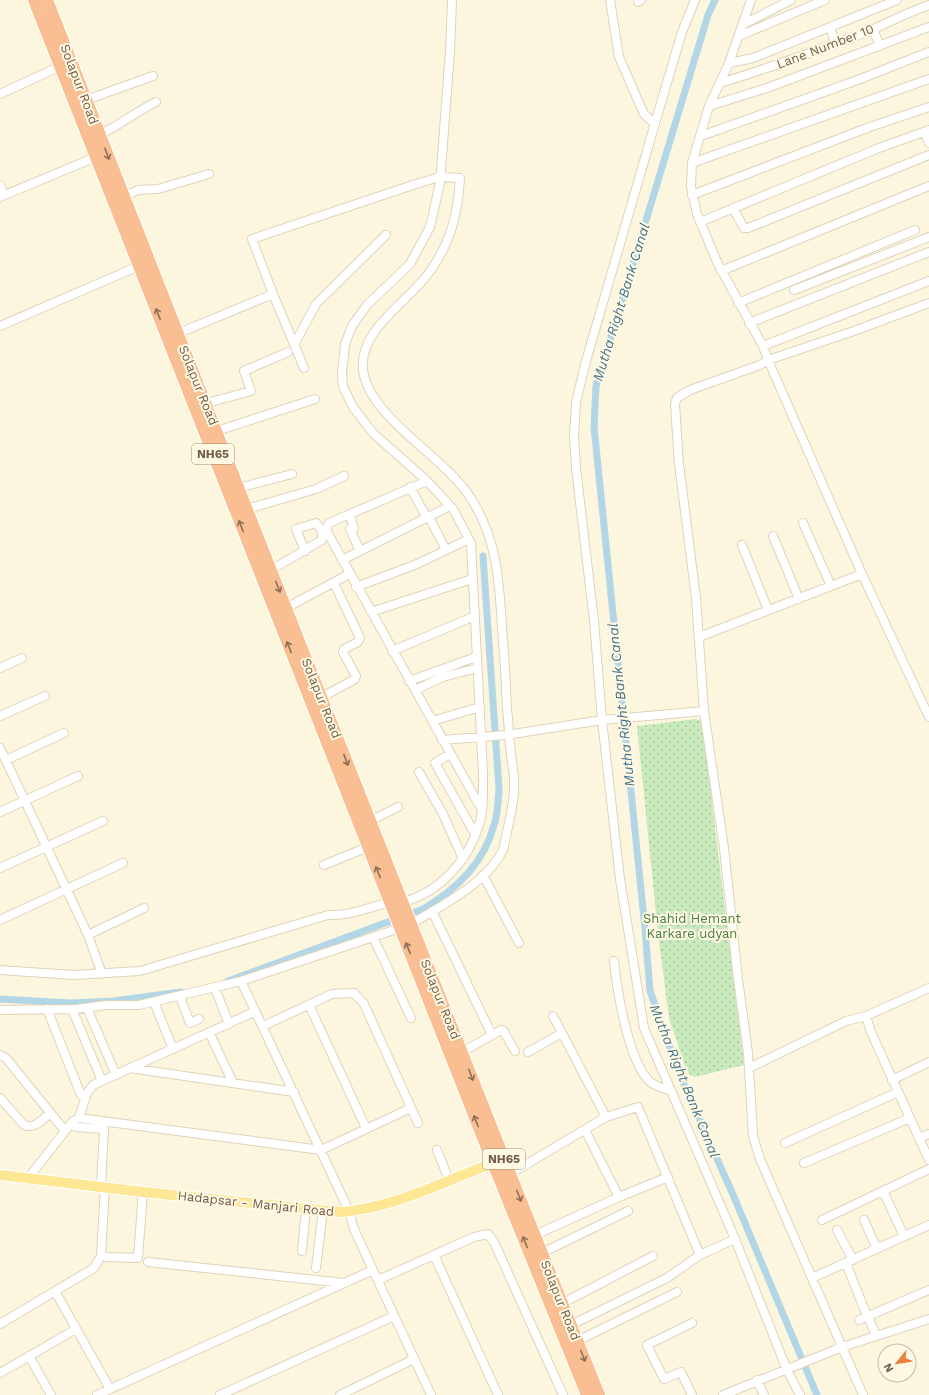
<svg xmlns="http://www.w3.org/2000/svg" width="929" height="1395" font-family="'Work Sans',sans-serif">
  <defs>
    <pattern id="park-dots" width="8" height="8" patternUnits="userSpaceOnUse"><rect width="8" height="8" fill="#c8eabd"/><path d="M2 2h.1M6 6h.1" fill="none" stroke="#a7c19b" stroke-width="1.8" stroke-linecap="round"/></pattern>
  </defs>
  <rect width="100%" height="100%" fill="#fdf6de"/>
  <!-- park -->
  <path fill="url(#park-dots)" d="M 696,719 L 702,721 L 744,1065 L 695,1077 L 689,1074 L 686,1069 L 669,1018 L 658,933 L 637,726 Z"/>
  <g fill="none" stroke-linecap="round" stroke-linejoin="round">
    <!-- canal -->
    <path stroke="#b3d6e6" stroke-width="7" d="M 715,0 L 708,15 L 596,386 L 594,427 L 645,929 L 650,991 L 679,1073 L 734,1197 L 817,1395
      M 228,981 L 423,909 C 456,890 484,863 494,825 C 498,814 498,801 499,789 L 483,556
      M 0,999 L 71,1003 L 113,1001 L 181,992"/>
    <!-- minor casing -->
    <g stroke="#e0d2ba" stroke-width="10">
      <path id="minor" d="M 610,0 L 619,57 L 644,114 L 655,124
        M 695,0 L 682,32 L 658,113 L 586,361 L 576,402 L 574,436 L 576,468 L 594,621 L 602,720 L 620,879 L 644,1028 L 735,1239 L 787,1370 L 800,1395
        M 751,0 L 729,63 L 709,106 L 692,163 L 691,187 L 697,214 L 717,262 L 763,346 L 768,360 L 760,365 L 690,390 L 677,398 L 675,404 L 679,464 L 696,598 L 704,711 L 724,848 L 738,979 L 748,1053 L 753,1136 L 760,1159 L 863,1395
        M 638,2 L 641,0
        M 744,24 L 791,0
        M 830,27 L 835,43
        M 873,29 L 880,46
        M 739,36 L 825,0
        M 729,63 L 753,58 L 897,0
        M 720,83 C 767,69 813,52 859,35 C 883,26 905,13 929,5
        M 0,94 L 65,64
        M 86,100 L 153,76
        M 709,106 L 767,88 L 929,27
        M 924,132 L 929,143
        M 100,135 C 119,125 136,112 156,102
        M 701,136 L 855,81 L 929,52
        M 692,163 L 929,79
        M 0,185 L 4,195
        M 692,195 L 867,128 L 929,107
        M 0,197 L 96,157
        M 123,197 L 138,190 L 158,189 L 209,174
        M 733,208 L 744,228 L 748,228 L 929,155
        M 700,222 L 879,148 L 929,130
        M 721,271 L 929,186
        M 794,290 L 929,237
        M 738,303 L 915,230
        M 929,303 L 854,331 L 768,360 L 862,574 L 929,717
        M 749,323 L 929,252
        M 0,326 L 139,266
        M 174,335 L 273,294
        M 295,343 L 316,304 L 386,235
        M 763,346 L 929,281
        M 304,368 L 273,294 L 252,239 L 419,183 L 440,177 L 460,178 C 458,212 452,238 433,267 C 413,300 359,327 363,369 C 367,416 445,457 470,497 C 497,538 499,579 502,626 C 504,654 506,682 507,709 C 509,724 509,739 511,754 C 512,766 515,776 514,788 C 514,808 507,828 504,847 C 491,881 441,906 411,924
        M 207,403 L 251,391 L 244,371 L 288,352
        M 217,431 L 315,399
        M 427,481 L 329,523 L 326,530 L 482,810
        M 410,487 L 427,518
        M 238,488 L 292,474
        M 247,509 L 316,489 L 344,476
        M 349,514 L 354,528 L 350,529 L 360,551
        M 429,517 L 446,550
        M 803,523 L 831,586
        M 773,536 L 799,599
        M 742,545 L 768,610
        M 342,560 L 450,506
        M 271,570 L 322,540 L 322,531 L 316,523 L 296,529 L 305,551
        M 356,587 L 417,564 L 469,539
        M 286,608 L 349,574
        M 371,612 L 472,579
        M 699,637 L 862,574
        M 392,651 L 475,616
        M 0,668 L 22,658
        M 409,681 L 476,657
        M 415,690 L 443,677 L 477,668
        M 322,697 L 355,679 L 356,676 L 343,652 L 344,649 L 358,642 L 360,638 L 334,583
        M 0,716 L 45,696
        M 432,721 L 480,707
        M 442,740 L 506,735 L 602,720 L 704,711
        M 0,748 L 88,935 L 102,974
        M 450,754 L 435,763 L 475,834
        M 6,760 L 64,733
        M 419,772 L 443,814 L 463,859
        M 0,812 L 78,776
        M 370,821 L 398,807
        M 324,865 L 368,847
        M 0,868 L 103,821
        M 483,875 L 519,943
        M 432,911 L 492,1035
        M 0,920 L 123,863
        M 88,935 L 144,908
        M 373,937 L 411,1018
        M 614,961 C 617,991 628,1059 649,1081 C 654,1086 664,1088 671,1091
        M 0,970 L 73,975 L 140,971 L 328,915 C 349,916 367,908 387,903 C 392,902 398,903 403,902 C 440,892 468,861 479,825 C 484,809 483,790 483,773 L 471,543 L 453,509 L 427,481 L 373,433 L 353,407 L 343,387 L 342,374 L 345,344 L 352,326 L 367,305 L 410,264 L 430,227 L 440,183 L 450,51 L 452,0
        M 241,981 L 349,1211 L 354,1229 L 431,1395
        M 215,988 L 229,1024
        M 180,997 L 190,1023 L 199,1019
        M 154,1002 L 173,1049
        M 309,1005 L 366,1128
        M 87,1008 L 116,1075
        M 47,1009 L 81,1095
        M 72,1009 L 102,1081
        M 0,1010 L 76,1009 L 106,1005 L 139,1005 L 241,981 L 400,928
        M 553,1016 L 606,1117
        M 866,1016 L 929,988
        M 263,1026 L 332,994 L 354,993 L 364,1004 L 418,1123
        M 209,1032 L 233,1083
        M 462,1052 L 501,1030 L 503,1030 L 515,1051
        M 528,1052 L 562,1033
        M 0,1055 L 6,1058 L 65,1131
        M 130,1068 L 294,1092
        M 749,1068 L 846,1021 L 866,1016 L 871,1032 L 929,1160
        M 892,1080 L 929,1062
        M 0,1098 L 24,1125 C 35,1129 42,1120 50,1113
        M 79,1118 L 87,1093 L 93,1085 L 254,1012
        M 76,1127 L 104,1129 L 101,1186
        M 585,1130 L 619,1197
        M 919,1138 L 929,1134
        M 785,1143 L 898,1092
        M 437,1150 L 449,1180
        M 804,1163 L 910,1118
        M 510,1174 L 606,1117 L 638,1107 L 700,1255
        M 29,1177 L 73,1121 L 79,1118 L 321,1150 L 411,1108
        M 883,1191 L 904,1236
        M 822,1220 L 929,1169
        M 864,1220 L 877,1249
        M 837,1230 L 853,1260
        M 535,1235 L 619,1197 L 668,1177
        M 302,1251 L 306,1208
        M 542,1253 L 628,1211
        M 434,1255 L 498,1395
        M 106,1257 L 138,1258 L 143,1192
        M 148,1262 L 344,1283
        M 846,1263 L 867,1316
        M 316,1268 L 323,1210
        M 812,1278 L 929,1225
        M 378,1280 L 474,1237 L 488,1234 L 494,1242 L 563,1395
        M 55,1291 L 110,1389
        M 563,1303 L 653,1256
        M 868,1316 L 876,1336
        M 859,1320 L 929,1290
        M 0,1324 L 94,1268 L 101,1256 L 105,1187
        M 571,1325 L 667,1278 L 700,1255 L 735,1239
        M 577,1341 L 677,1292
        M 29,1356 L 51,1395
        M 0,1373 L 76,1329
        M 757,1380 L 764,1395
        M 97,1395 L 373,1270
        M 220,1395 L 394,1316
        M 340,1395 L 414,1359
        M 692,1395 L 681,1372 L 664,1379 L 647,1345 L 692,1323
        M 723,1395 L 842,1347 L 929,1319"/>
    </g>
    <!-- major casing -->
    <g stroke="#fff" stroke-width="12">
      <path id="major" d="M 0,1175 L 143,1192 L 341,1212 C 397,1208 448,1178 500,1161"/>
    </g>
    <!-- highway casing -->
    <g stroke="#fff" stroke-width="14">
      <path id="highway" d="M 34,0 L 493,1163 L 587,1395
        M 47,0 L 243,500 L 504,1159 L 599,1395"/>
    </g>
    <!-- minor -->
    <use href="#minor" stroke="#fff" stroke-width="8"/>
    <!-- major -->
    <use href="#major" stroke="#fee794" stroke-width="10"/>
    <!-- highway -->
    <use href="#highway" stroke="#f9be92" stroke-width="12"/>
  </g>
  <!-- one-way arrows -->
  <defs><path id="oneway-shaft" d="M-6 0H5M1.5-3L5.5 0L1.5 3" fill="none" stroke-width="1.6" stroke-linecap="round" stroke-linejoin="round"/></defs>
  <g stroke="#8e7055">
    <use href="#oneway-shaft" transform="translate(107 154) rotate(70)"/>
    <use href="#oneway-shaft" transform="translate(158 314) rotate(-112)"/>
    <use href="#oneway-shaft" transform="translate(241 526) rotate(-111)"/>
    <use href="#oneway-shaft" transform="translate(278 587) rotate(68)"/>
    <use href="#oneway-shaft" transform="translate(289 647) rotate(-112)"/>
    <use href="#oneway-shaft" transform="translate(346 760) rotate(69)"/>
    <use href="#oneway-shaft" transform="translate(378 872) rotate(-112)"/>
    <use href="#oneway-shaft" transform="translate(408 948) rotate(-112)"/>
    <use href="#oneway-shaft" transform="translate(471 1075) rotate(69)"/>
    <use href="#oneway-shaft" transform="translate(476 1121) rotate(-112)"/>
    <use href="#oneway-shaft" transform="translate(519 1196) rotate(68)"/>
    <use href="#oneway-shaft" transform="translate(525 1242) rotate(-112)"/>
    <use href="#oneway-shaft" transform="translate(583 1356) rotate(68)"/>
  </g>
  <g text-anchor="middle" stroke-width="4" stroke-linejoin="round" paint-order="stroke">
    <!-- shield labels -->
    <g fill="#fff9e4" stroke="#9d8c75" stroke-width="1">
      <rect x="192" y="444" width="42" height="20" rx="3"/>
      <rect x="483" y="1149" width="42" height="20" rx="3"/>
    </g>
    <g font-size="12" font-weight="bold" fill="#735d46">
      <text x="213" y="458">NH65</text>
      <text x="504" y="1163">NH65</text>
    </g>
    <!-- street labels -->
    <g font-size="13" fill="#735d46" stroke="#fff9e4">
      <text transform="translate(825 46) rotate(-21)" y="5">Lane Number 10</text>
      <text transform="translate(80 84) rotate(69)" y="5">Solapur Road</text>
      <text transform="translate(199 385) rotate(68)" y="5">Solapur Road</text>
      <text transform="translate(322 698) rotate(68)" y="5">Solapur Road</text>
      <text transform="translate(441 999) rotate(68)" y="5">Solapur Road</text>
      <text transform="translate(256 1203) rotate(6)" y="5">Hadapsar - Manjari Road</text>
      <text transform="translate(561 1300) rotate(68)" y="5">Solapur Road</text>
    </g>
    <!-- park labels -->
    <g font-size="13" fill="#497f40" stroke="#fff9e4">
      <text x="692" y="923">Shahid Hemant<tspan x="692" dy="15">Karkare udyan</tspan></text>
    </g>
    <!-- water labels -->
    <g font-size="14" font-style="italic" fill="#42758e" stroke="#fff9e4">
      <text transform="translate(621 302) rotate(-73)" y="5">Mutha Right Bank Canal</text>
      <text transform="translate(621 705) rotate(-96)" y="5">Mutha Right Bank Canal</text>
      <text transform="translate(685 1081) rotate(68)" y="5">Mutha Right Bank Canal</text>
    </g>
  </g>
  <!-- north arrow -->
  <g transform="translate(897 1363) rotate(240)"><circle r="19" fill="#fff9e4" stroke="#c7bba5"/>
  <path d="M0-3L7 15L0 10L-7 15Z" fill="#eb813f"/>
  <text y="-6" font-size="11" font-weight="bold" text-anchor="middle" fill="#735d46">N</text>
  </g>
</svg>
